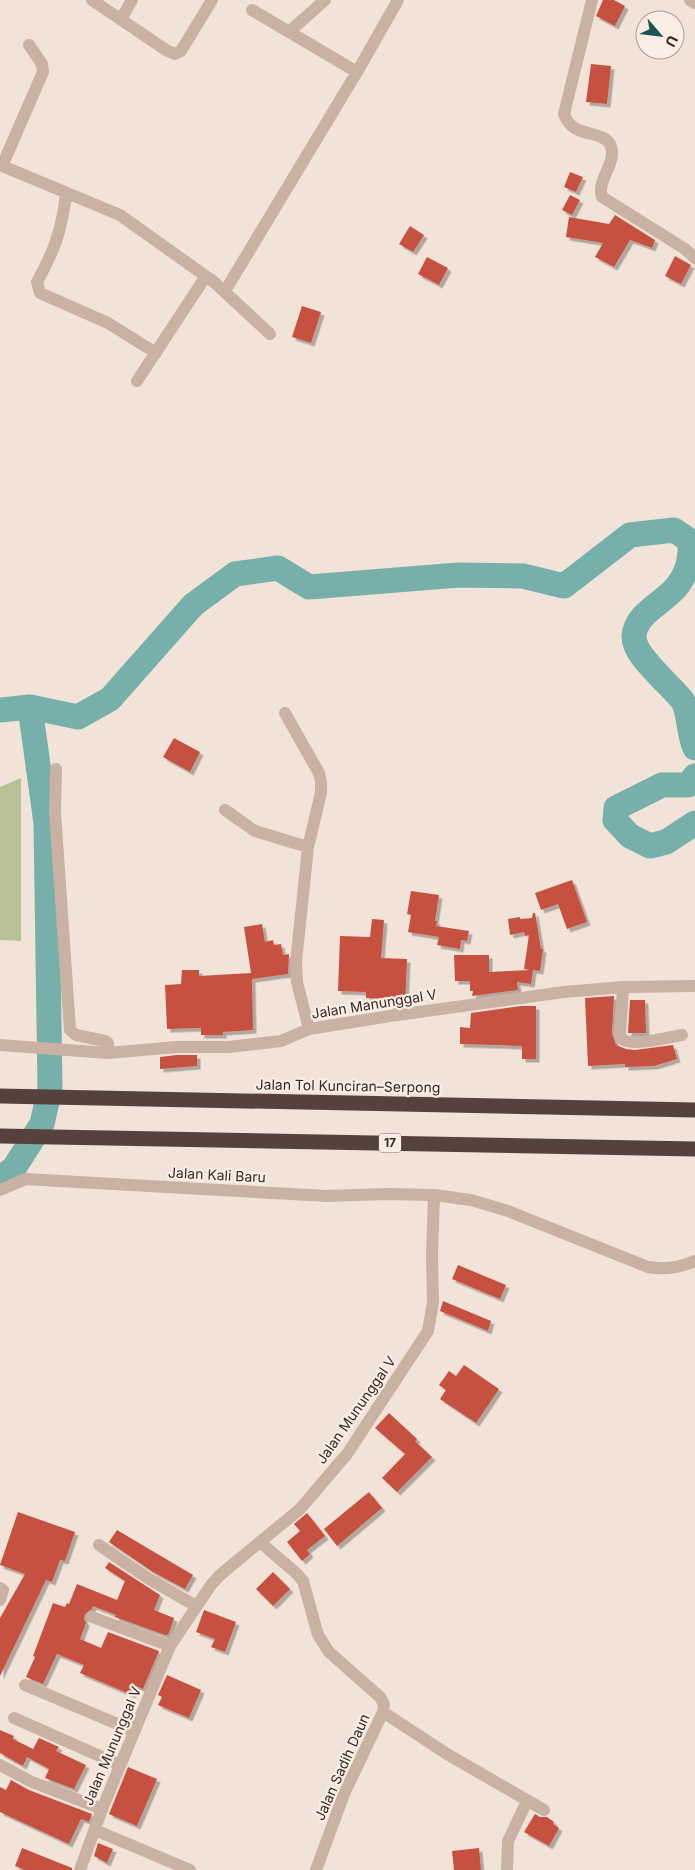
<svg xmlns="http://www.w3.org/2000/svg" width="695" height="1870" font-family="Inter,sans-serif">
  <defs>
    <filter id="shadow"><feDropShadow dx="3.5" dy="3.5" stdDeviation="0" flood-color="#0004"/></filter>
  </defs>
  <rect width="100%" height="100%" fill="#f1e3d8"/>
  <!-- green -->
  <path fill="#b8c098" d="M 21,778 L 21,941 L 0,940 L 0,787 Z"/>
  <g fill="none" stroke-linecap="round" stroke-linejoin="round">
    <!-- river -->
    <path stroke="#77afaa" stroke-width="25" d="M 0,710 L 30,707
      M 695,776 L 688,785 L 662,785 L 616,808 L 615,820 L 630,836 L 650,846 L 666,842 L 695,823
      M 0,1178 L 14,1168 L 42,1124 L 50,1088 L 46,823 L 30,707 L 78,717 L 110,699 L 193,605 L 235,574 L 278,568 L 309,587 L 459,575 L 523,576 L 564,586 L 630,535 L 674,530 L 690,541 C 691,558 688,571 678,585 C 666,602 636,612 634,636 C 633,656 670,684 682,700 C 690,711 688,734 695,748"/>
  </g>
  <!-- building -->
  <path fill="#c75140" filter="url(#shadow)" d="M 603,0 L 614,0 L 625,6 L 615,26 L 596,16 Z
    M 591,64 L 611,66 L 607,104 L 586,102 Z
    M 570,172 L 583,177 L 576,192 L 564,187 Z
    M 570,195 L 580,200 L 572,215 L 562,210 Z
    M 615,215 L 655,240 L 652,248 L 630,240 L 614,267 L 595,257 L 603,243 L 566,237 L 569,217 L 609,224 Z
    M 410,226 L 424,235 L 413,252 L 399,244 Z
    M 675,256 L 691,265 L 681,284 L 665,276 Z
    M 427,257 L 448,268 L 439,285 L 418,274 Z
    M 302,306 L 321,312 L 311,343 L 292,337 Z
    M 174,738 L 200,752 L 190,772 L 163,757 Z
    M 572,880 L 587,922 L 567,929 L 558,904 L 541,910 L 535,893 Z
    M 411,891 L 439,895 L 435,921 L 437,921 L 436,926 L 469,931 L 467,941 L 461,940 L 460,949 L 437,945 L 439,937 L 408,932 L 411,915 L 407,914 Z
    M 533,913 L 535,913 L 541,949 L 543,949 L 540,971 L 533,970 L 531,984 L 517,982 L 518,990 L 472,996 L 473,991 L 470,991 L 470,981 L 455,981 L 454,955 L 489,955 L 489,972 L 530,970 L 524,969 L 529,935 L 525,936 L 524,932 L 510,935 L 508,919 L 520,917 L 520,919 L 532,918 Z
    M 372,919 L 384,920 L 381,958 L 407,959 L 405,1006 L 390,1008 L 390,999 L 366,998 L 366,992 L 338,991 L 340,936 L 370,937 Z
    M 262,924 L 265,942 L 273,940 L 274,945 L 281,944 L 283,955 L 289,954 L 288,974 L 252,979 L 252,977 L 253,1030 L 223,1032 L 223,1035 L 201,1035 L 201,1028 L 167,1029 L 165,985 L 181,984 L 182,970 L 199,970 L 199,976 L 251,973 L 244,927 Z
    M 614,996 L 612,1034 L 616,1045 L 626,1049 L 635,1050 L 673,1045 L 677,1059 L 654,1066 L 625,1067 L 625,1064 L 588,1066 L 585,998 Z
    M 630,1000 L 645,1000 L 646,1033 L 628,1033 Z
    M 521,1006 L 536,1006 L 536,1059 L 522,1059 L 522,1046 L 460,1044 L 460,1027 L 470,1028 L 471,1013 Z
    M 177,1055 L 197,1055 L 197,1066 L 160,1069 L 160,1057 Z
    M 458,1265 L 506,1285 L 500,1299 L 452,1279 Z
    M 443,1301 L 491,1321 L 488,1331 L 440,1311 Z
    M 464,1365 L 499,1389 L 476,1423 L 440,1399 L 446,1390 L 439,1385 L 449,1371 L 456,1376 Z
    M 389,1413 L 417,1439 L 415,1441 L 432,1457 L 397,1492 L 382,1478 L 405,1454 L 375,1428 Z
    M 369,1492 L 382,1508 L 337,1546 L 324,1529 Z
    M 18,1512 L 75,1532 L 65,1561 L 60,1560 L 52,1582 L 46,1580 L 0,1676 L 0,1618 L 25,1574 L 0,1565 Z
    M 307,1513 L 325,1536 L 307,1550 L 310,1554 L 302,1561 L 287,1542 L 300,1531 L 294,1524 Z
    M 117,1530 L 193,1575 L 185,1589 L 153,1572 L 109,1542 Z
    M 109,1562 L 160,1595 L 154,1610 L 174,1618 L 169,1633 L 167,1635 L 165,1635 L 115,1617 L 116,1615 L 93,1606 L 92,1609 L 85,1614 L 84,1619 L 86,1623 L 80,1639 L 101,1648 L 108,1632 L 159,1651 L 143,1689 L 136,1686 L 132,1695 L 80,1673 L 84,1665 L 57,1654 L 43,1684 L 26,1677 L 35,1657 L 33,1656 L 53,1603 L 65,1607 L 67,1603 L 69,1604 L 77,1584 L 117,1600 L 125,1581 L 105,1568 Z
    M 273,1572 L 290,1589 L 273,1606 L 256,1589 Z
    M 204,1610 L 236,1622 L 225,1652 L 211,1647 L 215,1639 L 196,1632 Z
    M 167,1675 L 201,1690 L 189,1718 L 158,1705 L 162,1697 L 158,1695 Z
    M 0,1730 L 14,1736 L 13,1739 L 33,1749 L 39,1738 L 59,1747 L 56,1751 L 86,1765 L 74,1789 L 45,1778 L 49,1769 L 27,1757 L 23,1766 L 0,1753 Z
    M 128,1767 L 157,1779 L 137,1826 L 109,1814 Z
    M 11,1780 L 29,1790 L 92,1814 L 89,1822 L 81,1819 L 69,1844 L 0,1812 L 0,1787 L 6,1790 Z
    M 535,1814 L 540,1817 L 547,1817 L 554,1822 L 553,1824 L 559,1828 L 549,1846 L 524,1832 Z
    M 98,1843 L 113,1849 L 107,1863 L 94,1856 Z
    M 22,1848 L 72,1868 L 72,1870 L 25,1870 L 15,1866 Z
    M 479,1848 L 481,1870 L 454,1870 L 452,1851 Z"/>
  <g fill="none" stroke-linecap="round" stroke-linejoin="round">
    <!-- minor -->
    <path stroke="#c9b1a4" stroke-width="12" d="M 92,0 L 166,50 L 175,54 L 181,51 L 212,0
      M 592,0 L 564,114 C 572,139 601,129 610,144 C 619,162 596,179 602,197 L 685,249 L 695,258
      M 690,0 L 695,3
      M 252,10 L 357,72
      M 121,19 L 132,0
      M 290,31 L 325,0
      M 0,165 L 120,215 L 214,282 L 270,334
      M 2,166 L 43,72 L 42,64 L 29,45
      M 66,193 C 62,230 55,249 37,282 L 40,293 L 108,323 L 156,353
      M 225,291 L 357,72 L 398,0
      M 137,381 L 206,276
      M 285,713 L 319,773 L 321,782 L 321,793 L 308,847 L 296,962 L 297,982 L 309,1029
      M 56,769 L 55,812 L 70,1030 L 76,1035 L 105,1041 L 108,1043 L 108,1053
      M 225,810 L 255,831 L 308,847
      M 623,987 L 620,1034 C 621,1037 621,1039 624,1040 C 632,1046 672,1037 682,1035
      M 0,1045 L 108,1053 L 177,1047 L 229,1047 L 281,1041 L 309,1029 L 390,1016 L 564,992 L 623,987 L 695,986
      M 0,1190 L 26,1179 L 42,1180 L 327,1196 L 387,1194 L 434,1195
      M 260,1542 L 296,1573 L 303,1581 L 318,1635 L 329,1652 L 380,1697 L 384,1704 L 383,1712 L 344,1794 L 316,1870
      M 99,1545 L 149,1579 L 196,1606
      M 0,1588 L 3,1590 L 0,1600
      M 92,1617 L 170,1646
      M 25,1685 L 134,1731
      M 383,1712 L 447,1754 L 544,1810
      M 14,1718 L 120,1765
      M 0,1765 L 32,1782 L 102,1809
      M 95,1830 L 190,1870
      M 507,1870 L 508,1841 L 527,1801"/>
    <!-- tertiary -->
    <path stroke="#c9b1a4" stroke-width="12" d="M 80,1870 L 102,1809 L 170,1646 L 211,1585 L 220,1575 L 300,1509 L 347,1454 L 428,1331 L 433,1302 L 432,1255 L 434,1195 L 471,1200 L 508,1211 L 648,1267 C 665,1270 679,1268 695,1261"/>
    <!-- motorway -->
    <path stroke="#56423d" stroke-width="15" d="M 0,1096 L 695,1110
      M 0,1136 L 695,1149"/>
  </g>
  <g text-anchor="middle" stroke-width="4.5" stroke-linejoin="round" paint-order="stroke">
    <!-- shield labels -->
    <rect fill="#f9ede4" stroke="#70645f" stroke-width="1" x="379" y="1133.5" width="22" height="19" rx="4"/>
    <g font-size="12" font-weight="bold" fill="#352926">
      <text x="390" y="1147">17</text>
    </g>
    <!-- street labels -->
    <g font-size="14" fill="#352926" stroke="#f9ede4">
      <text transform="translate(374 1004) rotate(-9)" y="5">Jalan Manunggal V</text>
      <text transform="translate(348 1086) rotate(1)" y="5">Jalan Tol Kunciran–Serpong</text>
      <text transform="translate(217 1175) rotate(3)" y="5">Jalan Kali Baru</text>
      <text transform="translate(356 1410) rotate(-55)" y="5">Jalan Mununggal V</text>
      <text transform="translate(112 1746) rotate(-67)" y="5">Jalan Mununggal V</text>
      <text transform="translate(342 1767) rotate(-66)" y="5">Jalan Sadih Daun</text>
    </g>
  </g>
  <!-- north arrow -->
  <g transform="translate(660 35) rotate(118)"><circle r="24" fill="#f9ede4" stroke="#ab9f98"/>
  <path d="M0-4L9 19L0 12L-9 19Z" fill="#1b5653"/>
  <text y="-8" font-size="14" font-weight="bold" text-anchor="middle" fill="#352926">U</text>
  </g>
</svg>
